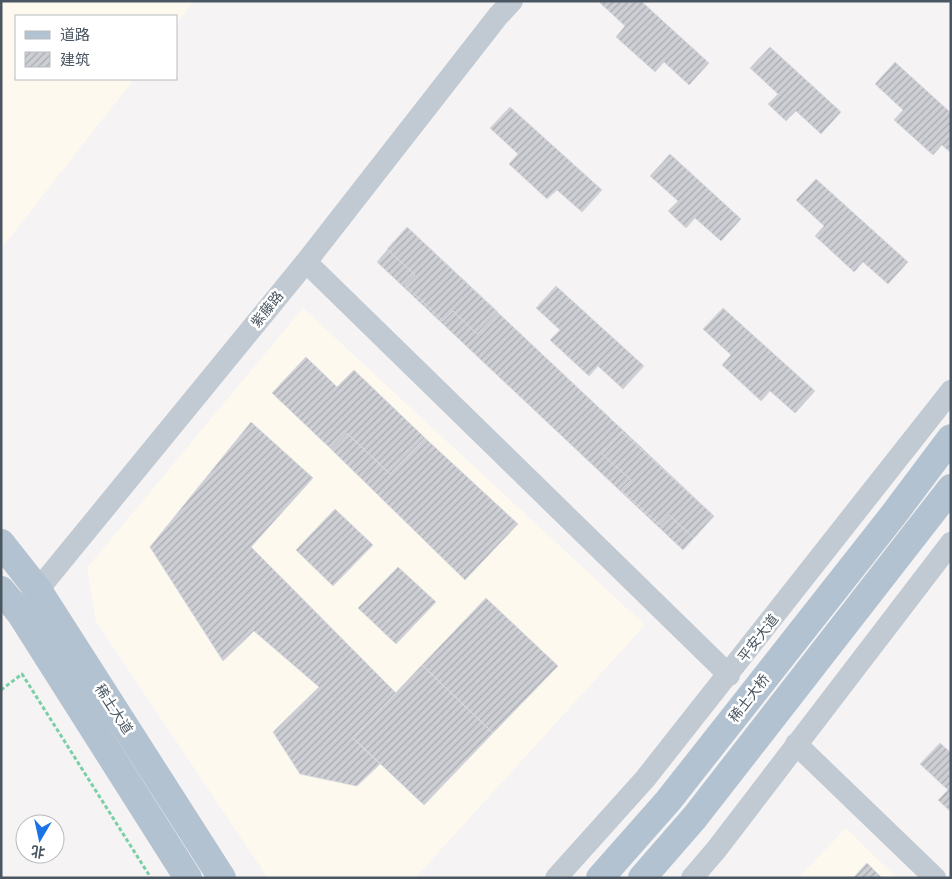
<svg xmlns="http://www.w3.org/2000/svg" width="952" height="879" font-family="Quicksand,'Noto Sans SC',sans-serif">
  <defs>
    <pattern id="building-hatch" width="6" height="6" patternUnits="userSpaceOnUse" patternTransform="scale(1.25)"><rect width="6" height="6" fill="#cdcfd5"/><path d="M-1 1l2-2M0 6l6-6M5 7l2-2" fill="none" stroke="#a8abb0"/></pattern>
  </defs>
  <rect width="100%" height="100%" fill="#f5f3f3"/>
  <!-- commercial -->
  <path fill="#fdf9ef" d="M 1,1 L 194,1 L 176,24 L 176,16 L 16,16 L 16,79 L 134,79 L 1,249 Z
    M 303,308 L 645,625 L 415,878 L 268,878 L 96,622 L 87,568 Z
    M 846,828 L 897,878 L 798,878 Z"/>
  <!-- building -->
  <path fill="url(#building-hatch)" stroke="#d7d9de" d="M 598,1 L 641,1 L 709,63 L 689,85 L 664,62 L 655,72 L 616,37 L 625,26 Z
    M 770,47 L 841,112 L 821,134 L 796,111 L 786,121 L 768,104 L 778,94 L 750,68 Z
    M 895,62 L 951,113 L 951,153 L 942,145 L 933,155 L 894,120 L 903,110 L 875,84 Z
    M 510,107 L 602,190 L 582,212 L 557,190 L 547,199 L 509,164 L 518,154 L 490,128 Z
    M 670,154 L 741,219 L 721,241 L 695,218 L 686,228 L 668,211 L 678,201 L 650,176 Z
    M 816,179 L 908,262 L 888,284 L 863,262 L 854,272 L 815,236 L 824,226 L 796,200 Z
    M 407,227 L 498,312 L 477,334 L 453,311 L 443,321 L 405,285 L 415,275 L 387,249 Z
    M 407,227 L 714,516 L 683,550 L 377,262 Z
    M 556,286 L 644,366 L 623,389 L 598,366 L 589,376 L 550,340 L 560,330 L 536,308 Z
    M 723,308 L 815,391 L 795,413 L 770,391 L 761,401 L 722,365 L 731,355 L 703,329 Z
    M 306,357 L 337,387 L 354,370 L 425,438 L 390,474 L 347,433 L 331,449 L 272,393 Z
    M 251,422 L 313,478 L 251,547 L 396,693 L 353,738 L 380,764 L 357,786 L 300,774 L 273,732 L 319,687 L 254,631 L 223,661 L 150,547 Z
    M 622,432 L 714,516 L 694,538 L 669,515 L 660,525 L 621,490 L 631,480 L 602,454 Z
    M 347,433 L 390,474 L 425,438 L 518,524 L 465,580 L 331,449 Z
    M 335,509 L 373,545 L 333,586 L 296,550 Z
    M 398,567 L 436,602 L 396,644 L 358,608 Z
    M 486,598 L 558,666 L 493,733 L 422,665 Z
    M 422,665 L 493,733 L 424,805 L 353,738 Z
    M 940,743 L 951,753 L 951,812 L 938,800 L 948,790 L 920,764 Z
    M 867,863 L 882,878 L 853,878 Z"/>
  <g fill="none" stroke-linecap="round" stroke-linejoin="round">
    <!-- path -->
    <path stroke="#7ad0a6" stroke-width="3" stroke-dasharray="4 2.5" stroke-linecap="butt" d="M 1,690 L 22,674 L 151,878"/>
    <!-- minor -->
    <path stroke="#c1cad2" stroke-width="22" d="M 306,262 L 729,675
      M 28,602 L 306,262 L 498,16 L 512,1
      M 796,744 L 935,878
      M 556,878 L 645,779 L 951,391
      M 692,878 L 716,850 L 951,543"/>
    <!-- major -->
    <path stroke="#b3c2d1" stroke-width="28" d="M 1,543 L 38,590 L 222,878
      M 1,590 L 20,613 L 188,878
      M 600,878 L 668,801 L 894,514 L 951,438
      M 642,878 L 695,817 L 951,488"/>
  </g>
  <g text-anchor="middle" stroke-width="5" stroke-linejoin="round" paint-order="stroke">
    <!-- street labels -->
    <g font-size="14" fill="#4a5661" stroke="#fff">
      <text transform="translate(267 309) rotate(-51)" y="5">紫藤路</text>
      <text transform="translate(758 638) rotate(-52)" y="5">平安大道</text>
      <text transform="translate(749 698) rotate(-52)" y="5">稀土大桥</text>
      <text transform="translate(114 709) rotate(57)" y="5">稀土大道</text>
    </g>
  </g>
  <!-- border -->
  <rect width="952" height="879" fill="none" stroke="#4a5661" stroke-width="5"/>
  <!-- legend -->
  <rect x="15" y="15" width="162" height="65" fill="#ffffff" stroke="#b7bbc0"/>
  <rect x="25" y="31" width="25" height="8" fill="#b3c2d1" stroke="#b7bbc0"/>
  <text x="60" y="40" font-size="15" fill="#4a5661">道路</text>
  <rect x="25" y="52" width="25" height="15" fill="url(#building-hatch)" stroke="#b7bbc0"/>
  <text x="60" y="65" font-size="15" fill="#4a5661">建筑</text>
  <!-- north arrow -->
  <g transform="translate(40 839) rotate(189)"><circle r="24" fill="#ffffff" stroke="#b7bbc0"/>
  <path d="M0-4L9 19L0 12L-9 19Z" fill="#1a73e8"/>
  <text y="-8" font-size="14" font-weight="bold" text-anchor="middle" fill="#4a5661">北</text>
  </g>
</svg>
